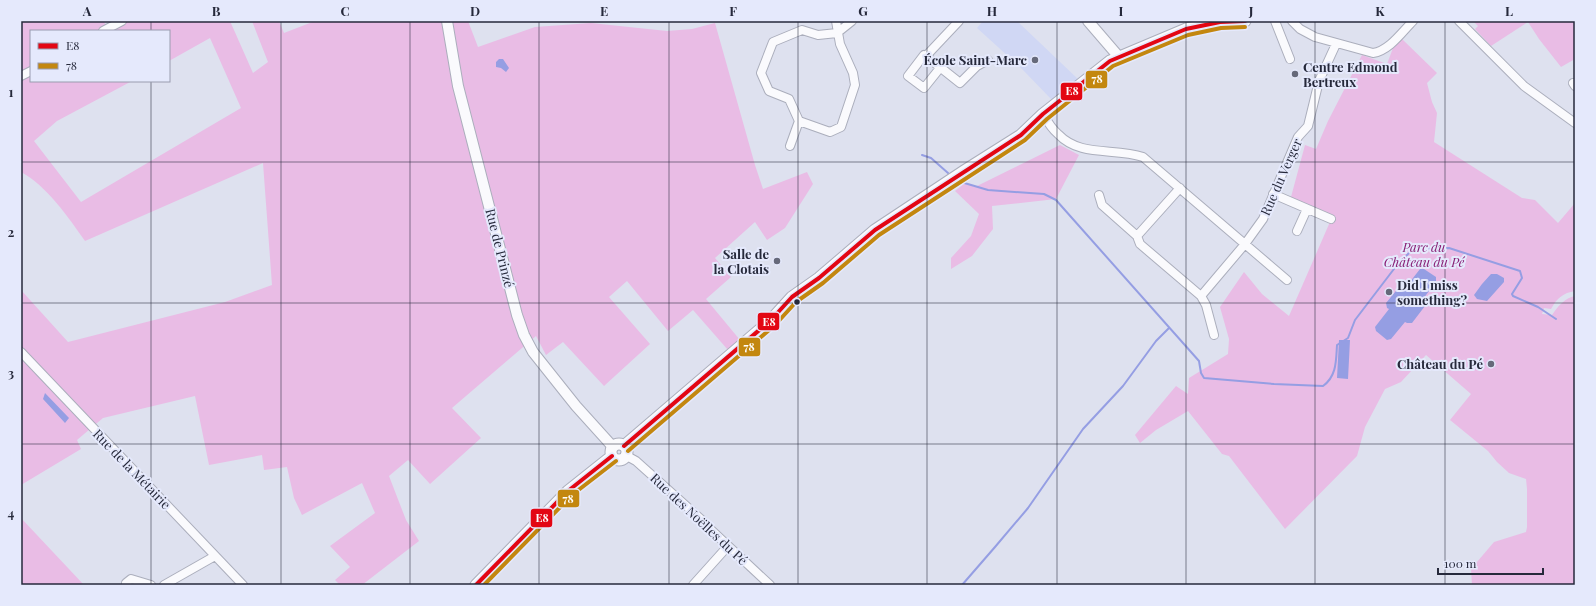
<svg xmlns="http://www.w3.org/2000/svg" width="1596" height="606" font-family="'Playfair Display',serif">
  <rect width="100%" height="100%" fill="#dee1ef"/>
  <!-- built -->
  <path fill="#d0d7f4" d="M 983,21 L 1017,21 L 1079,80 L 1053,101 L 1022,69 L 977,28 Z"/>
  <!-- green -->
  <path fill="#e9bce5" fill-rule="evenodd" d="M 21,21 L 103,21 L 107,26 L 116,21 L 230,21 L 253,73 L 268,62 L 252,21 L 279,21 L 284,33 L 315,21 L 468,21 L 478,47 L 535,27 L 591,23 L 667,31 L 692,29 L 715,23 L 755,165 L 763,189 L 807,172 L 813,184 L 785,228 L 767,240 L 755,222 L 715,258 L 731,277 L 706,299 L 740,340 L 728,350 L 693,310 L 668,331 L 627,281 L 609,297 L 650,344 L 604,386 L 563,342 L 546,355 L 536,336 L 452,408 L 481,438 L 430,484 L 408,460 L 389,476 L 406,520 L 419,541 L 362,585 L 340,585 L 335,580 L 350,567 L 330,546 L 375,513 L 362,483 L 302,515 L 294,498 L 287,467 L 264,470 L 262,455 L 209,465 L 195,396 L 103,418 L 77,440 L 81,449 L 21,485 L 21,290 L 68,342 L 225,302 L 272,285 L 263,163 L 85,241 C 69,218 46,185 21,172 ZM 31,31 L 169,31 L 169,61 L 210,38 L 241,108 L 81,202 L 34,141 L 57,121 L 132,81 L 31,81 Z
    M 1473,21 L 1575,21 L 1575,59 L 1561,67 L 1539,39 L 1528,22 L 1491,46 L 1475,29 L 1478,26 Z
    M 1402,39 L 1437,73 L 1427,83 L 1432,102 L 1437,113 L 1434,142 L 1522,198 L 1535,200 L 1558,223 L 1575,203 L 1575,291 C 1563,293 1557,298 1551,309 L 1544,308 L 1542,314 L 1552,315 C 1558,306 1565,298 1575,296 L 1575,585 L 1472,585 L 1471,569 L 1494,542 L 1526,532 L 1527,527 L 1527,489 L 1526,479 L 1509,473 L 1497,462 L 1488,451 L 1450,420 L 1471,394 L 1426,355 L 1401,382 L 1385,389 L 1365,427 L 1357,456 L 1285,529 L 1229,456 L 1222,454 L 1188,411 L 1156,430 L 1140,443 L 1135,435 L 1176,386 L 1188,394 L 1189,378 L 1228,354 L 1229,339 L 1220,307 L 1244,272 L 1262,294 L 1289,316 L 1333,215 L 1291,197 L 1305,145 L 1316,149 L 1328,121 L 1362,55 L 1387,64 L 1393,48 Z
    M 1060,145 L 1079,155 L 1056,199 L 992,206 L 993,229 L 972,256 L 951,269 L 951,258 L 971,236 L 979,214 L 955,191 L 965,183 L 975,187 Z
    M 21,518 L 84,585 L 21,585 Z"/>
  <!-- water -->
  <path fill="#959ee3" d="M 499,59 L 503,59 L 509,68 L 506,72 L 501,68 L 496,67 L 496,62 Z
    M 1420,269 L 1424,269 L 1436,277 L 1436,282 L 1423,299 L 1425,301 L 1425,306 L 1412,323 L 1407,323 L 1405,322 L 1391,339 L 1387,340 L 1376,331 L 1375,327 L 1389,309 L 1387,308 L 1386,303 L 1400,286 L 1404,285 L 1406,287 Z
    M 1491,274 L 1497,274 L 1504,278 L 1504,282 L 1487,301 L 1477,299 L 1474,295 L 1482,284 Z
    M 1339,340 L 1350,340 L 1348,379 L 1337,378 Z
    M 45,393 L 69,418 L 65,423 L 43,399 Z"/>
  <g fill="none" stroke-linecap="round" stroke-linejoin="round">
    <!-- stream -->
    <path stroke="#959ee3" stroke-width="2" d="M 922,155 L 931,158 L 948,173
      M 961,182 L 988,190 L 1044,194 L 1056,200 L 1199,361 L 1201,373 L 1204,378 L 1274,384 L 1323,386 C 1337,376 1336,360 1337,345 L 1348,338 L 1355,320 L 1397,265 L 1413,249 L 1449,248 L 1520,271 L 1522,278 L 1512,294 L 1513,296 L 1538,307 L 1556,319
      M 962,585 L 995,547 L 1028,508 L 1083,429 L 1123,386 L 1156,341 L 1169,328"/>
    <!-- minor casing -->
    <g stroke="#abaebc" stroke-width="10">
      <path id="minor" d="M 836,21 L 840,44 L 853,73 L 855,85 L 841,127 L 830,132 L 799,121 L 789,99 L 769,91 L 761,73 L 773,42 L 802,30 L 818,35 L 837,33
        M 959,21 L 926,56 L 960,83 L 977,66 L 988,60
        M 1275,21 L 1290,59
        M 1292,21 L 1300,29 L 1315,37 L 1373,53 C 1389,51 1402,32 1413,21
        M 1459,21 L 1524,86 L 1575,123
        M 103,31 L 122,21
        M 837,33 L 852,21
        M 926,56 L 924,55 L 908,76 L 924,88 L 940,68
        M 21,76 L 31,71
        M 1573,83 L 1575,86
        M 1043,114 C 1047,121 1052,129 1058,134 C 1081,158 1114,147 1143,157 L 1287,280
        M 790,146 L 799,121
        M 1180,188 L 1137,236 L 1140,244 L 1201,296 L 1206,305 L 1214,335
        M 1273,194 L 1331,219
        M 1099,195 L 1102,205 L 1137,236
        M 1297,231 L 1307,209
        M 1201,296 L 1245,244 L 1263,219 L 1298,137 L 1308,126 L 1319,81 L 1336,44
        M 21,352 L 243,585
        M 625,455 L 636,461 L 704,522 L 709,528 L 770,585
        M 126,583 L 131,579 L 151,585
        M 164,585 L 215,556
        M 693,585 L 728,546"/>
    </g>
    <!-- tertiary casing -->
    <g stroke="#abaebc" stroke-width="12">
      <path id="tertiary" d="M 447,21 L 458,86 L 517,315 L 524,335 L 533,352 L 576,406 L 613,447
        M 1088,21 L 1119,57"/>
    </g>
    <!-- secondary casing -->
    <g stroke="#abaebc" stroke-width="13">
      <path id="secondary" d="M611 452a8 8 0 1 1 16 0a8 8 0 1 1-16 0Z
        M 624,446 L 771,320 L 792,297 L 819,278 L 875,230 L 964,171 L 1021,135 L 1043,114 L 1110,61 L 1186,29 L 1220,22 L 1245,21
        M 476,585 L 568,491 L 612,456"/>
    </g>
    <!-- minor -->
    <use href="#minor" stroke="#fafafd" stroke-width="8"/>
    <!-- tertiary -->
    <use href="#tertiary" stroke="#fafafd" stroke-width="10"/>
    <!-- secondary -->
    <use href="#secondary" stroke="#fafafd" stroke-width="11"/>
    <!-- bus-1 casing -->
    <g stroke="#e5e9fc" stroke-width="7">
      <path id="bus-1" d="M 624,446 L 771,320 L 792,297 L 819,278 L 875,230 L 1021,135 L 1043,114 L 1110,61 L 1186,29 L 1220,22 L 1245,21
        M 476,585 L 568,491 L 612,456"/>
    </g>
    <!-- bus-2 casing -->
    <g stroke="#e5e9fc" stroke-width="7">
      <path id="bus-2" d="M 628,451 L 775,325 L 796,302 L 823,283 L 879,235 L 1025,140 L 1047,119 L 1113,66 L 1188,35 L 1221,28 L 1245,27
        M 484,585 L 572,495 L 616,461"/>
    </g>
    <!-- bus-1 -->
    <use href="#bus-1" stroke="#e30613" stroke-width="4"/>
    <!-- bus-2 -->
    <use href="#bus-2" stroke="#c3870f" stroke-width="4"/>
  </g>
  <!-- grid -->
  <path fill="none" stroke="#26293b" stroke-width="1" stroke-opacity="0.55" d="M 151,21 L 151,31M 281,21 L 281,585M 410,21 L 410,585M 539,21 L 539,585M 669,21 L 669,585M 798,21 L 798,585M 927,21 L 927,585M 1057,21 L 1057,585M 1186,21 L 1186,585M 1315,21 L 1315,585M 1445,21 L 1445,585M 151,81 L 151,585M 21,162 L 1575,162M 21,303 L 1575,303M 21,444 L 1575,444"/>
  <!-- markers -->
  <g fill="#66697a" stroke="#e5e9fc" stroke-width="1.5">
    <circle cx="1035" cy="60" r="4"/>
    <circle cx="1295" cy="74" r="4"/>
    <circle cx="777" cy="261" r="4"/>
    <circle cx="1389" cy="292" r="4"/>
    <circle cx="1491" cy="364" r="4"/>
  </g>
  <circle fill="#26293b" stroke="#e5e9fc" stroke-width="1.5" cx="797" cy="302" r="3.5"/>
  <g text-anchor="middle" stroke-width="4" stroke-linejoin="round" paint-order="stroke">
    <!-- poi labels -->
    <g font-size="13" font-weight="bold" fill="#26293b" stroke="#e5e9fc" text-anchor="end">
      <text x="1027" y="65">École Saint-Marc</text>
      <text x="1303" y="72" text-anchor="start">Centre Edmond<tspan x="1303" dy="15">Bertreux</tspan></text>
      <text x="769" y="259">Salle de<tspan x="769" dy="15">la Clotais</tspan></text>
      <text x="1397" y="290" text-anchor="start">Did I miss<tspan x="1397" dy="15">something?</tspan></text>
      <text x="1483" y="369">Château du Pé</text>
    </g>
    <!-- street labels -->
    <g font-size="13" fill="#26293b" stroke="#e5e9fc">
      <text transform="translate(1281 177) rotate(-66)" y="5">Rue du Verger</text>
      <text transform="translate(500 248) rotate(76)" y="5">Rue de Prinzé</text>
      <text transform="translate(132 469) rotate(46)" y="5">Rue de la Métairie</text>
      <text transform="translate(699 519) rotate(43)" y="5">Rue des Noëlles du Pé</text>
    </g>
    <!-- park labels -->
    <g font-size="13" font-style="italic" fill="#871e75" stroke="#e5e9fc">
      <text x="1424" y="252">Parc du<tspan x="1424" dy="15">Château du Pé</tspan></text>
    </g>
  </g>
  <g stroke="#e5e9fc" stroke-width="1.5">
    <rect x="1085" y="70" width="23" height="19" rx="4" fill="#c3870f"/>
    <rect x="1060" y="82" width="23" height="19" rx="4" fill="#e30613"/>
    <rect x="757" y="312" width="23" height="19" rx="4" fill="#e30613"/>
    <rect x="738" y="337" width="23" height="20" rx="4" fill="#c3870f"/>
    <rect x="557" y="489" width="23" height="19" rx="4" fill="#c3870f"/>
    <rect x="530" y="508" width="23" height="20" rx="4" fill="#e30613"/>
  </g>
  <g font-size="11" text-anchor="middle" font-weight="bold" fill="#fff">
    <text x="1097" y="83">78</text>
    <text x="1072" y="95">E8</text>
    <text x="769" y="326">E8</text>
    <text x="749" y="351">78</text>
    <text x="568" y="503">78</text>
    <text x="542" y="522">E8</text>
  </g>
  <!-- border -->
  <rect width="1596" height="606" fill="none" stroke="#e5e9fc" stroke-width="44"/>
  <!-- legend -->
  <rect x="30" y="30" width="140" height="52" fill="#e5e9fc" stroke="#999caf"/>
  <rect x="38" y="43" width="20" height="6" fill="#e30613" stroke="#999caf"/>
  <text x="66" y="50" font-size="12" fill="#26293b">E8</text>
  <rect x="38" y="63" width="20" height="6" fill="#c3870f" stroke="#999caf"/>
  <text x="66" y="70" font-size="12" fill="#26293b">78</text>
  <!-- scale -->
  <path d="M1438 568v6h105v-6" fill="none" stroke="#26293b" stroke-width="2"/>
  <text x="1444" y="568" font-size="12" fill="#26293b" stroke="#e5e9fc" stroke-width="3" paint-order="stroke">100 m</text>
  <rect x="22" y="22" width="1552" height="562" fill="none" stroke="#26293b" stroke-width="1.5"/>
  <g font-size="13" text-anchor="middle" font-weight="bold" fill="#26293b">
    <text x="87" y="16">A</text>
    <text x="216" y="16">B</text>
    <text x="345" y="16">C</text>
    <text x="475" y="16">D</text>
    <text x="604" y="16">E</text>
    <text x="733" y="16">F</text>
    <text x="863" y="16">G</text>
    <text x="992" y="16">H</text>
    <text x="1121" y="16">I</text>
    <text x="1251" y="16">J</text>
    <text x="1380" y="16">K</text>
    <text x="1509" y="16">L</text>
    <text x="11" y="97">1</text>
    <text x="11" y="237">2</text>
    <text x="11" y="378">3</text>
    <text x="11" y="518">4</text>
  </g>
</svg>
